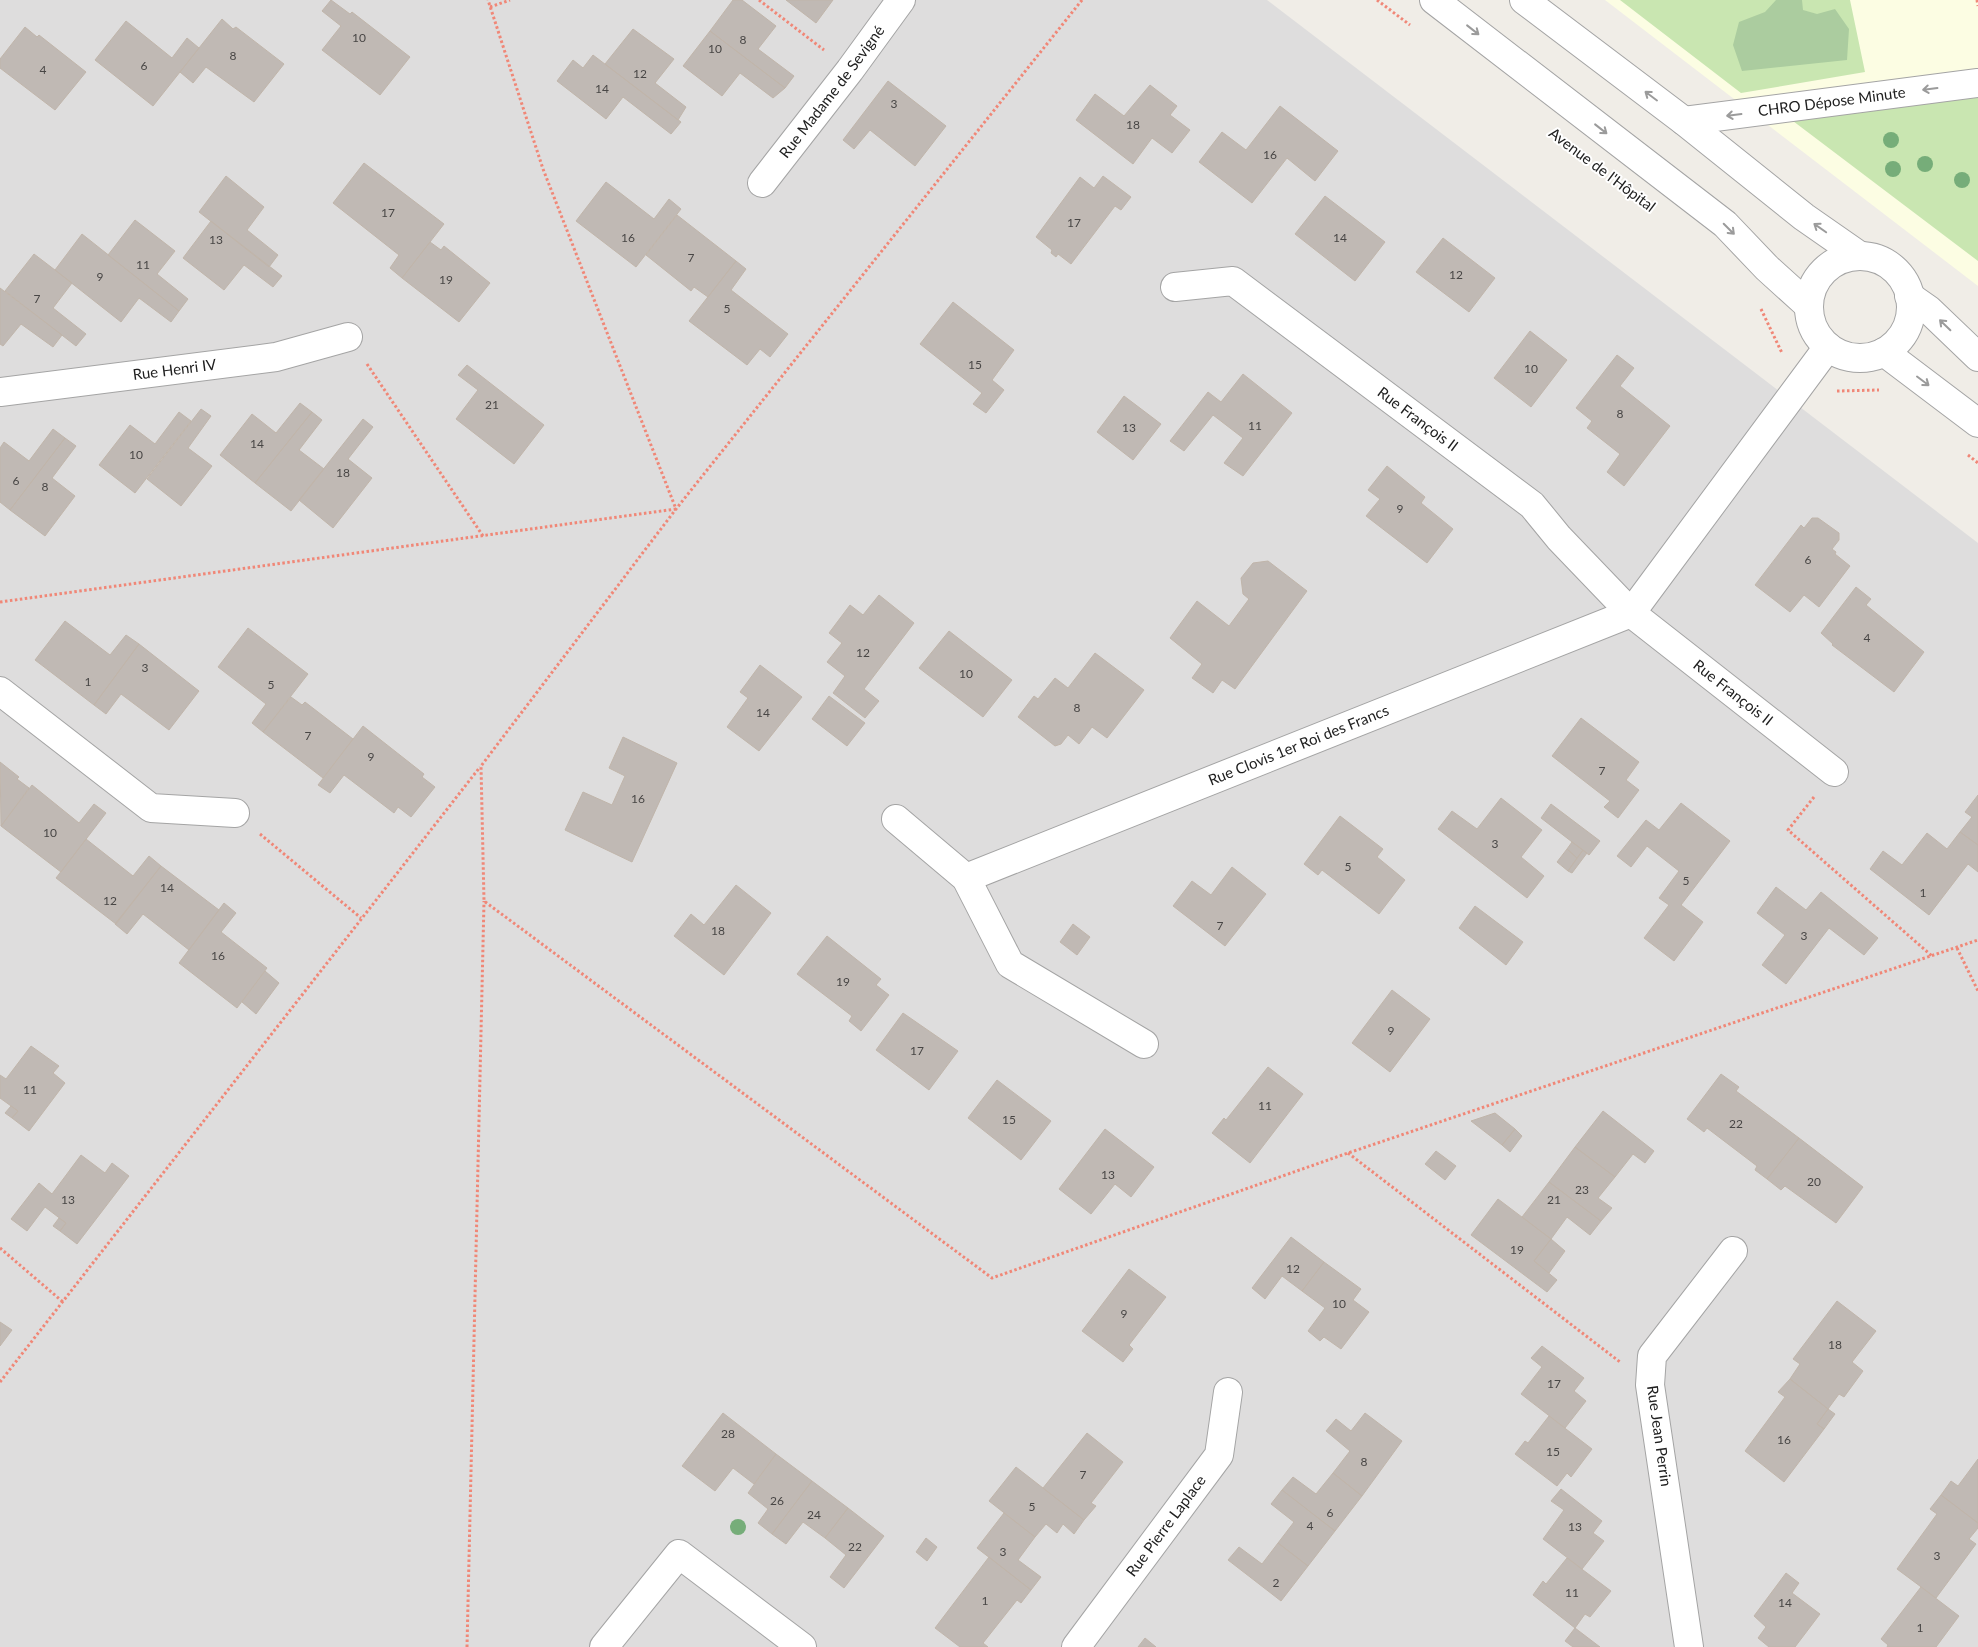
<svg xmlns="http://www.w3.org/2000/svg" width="1978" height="1647" font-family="Lato,sans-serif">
  <rect width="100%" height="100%" fill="#f0ede7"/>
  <!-- residential -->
  <path fill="#dedddd" d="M 0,0 L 1267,0 L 1978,543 L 1978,1647 L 0,1647 Z"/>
  <!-- education -->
  <path fill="#fcfde3" d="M 1605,0 L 1978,0 L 1978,286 Z"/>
  <!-- grass -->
  <path fill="#c9e6b1" d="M 1620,0 L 1850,0 L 1865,72 L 1741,93 Z
    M 1978,96 L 1978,261 L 1789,118 Z"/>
  <!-- forest -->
  <path fill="#abcc9f" d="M 1776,0 L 1802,0 L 1803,10 L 1817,14 L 1835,9 L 1849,29 L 1847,60 L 1742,71 L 1733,45 L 1739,22 L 1765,12 Z"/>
  <!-- building -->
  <path fill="#c0b9b4" stroke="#c0b5aa" d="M 331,0 L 350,14 L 352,12 L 410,57 L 380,95 L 322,50 L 341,26 L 322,11 Z
    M 733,0 L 742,0 L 776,26 L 758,49 L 794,76 L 785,88 L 710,31 Z
    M 786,0 L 833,0 L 816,23 Z
    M 222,19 L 233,29 L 236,27 L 284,64 L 254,102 L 206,67 L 193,83 L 180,72 Z
    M 126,21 L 172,58 L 187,38 L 199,48 L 153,106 L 95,60 Z
    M 25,27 L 37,37 L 39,35 L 86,72 L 55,110 L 0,68 L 0,59 Z
    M 633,29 L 674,59 L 655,83 L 686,107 L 678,120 L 605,64 Z
    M 710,31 L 785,88 L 773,98 L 740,73 L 722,96 L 683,66 Z
    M 593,55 L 681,122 L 671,134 L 623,97 L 606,119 L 557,81 L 573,60 L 583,68 Z
    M 888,81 L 946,126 L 915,166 L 870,130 L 854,149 L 843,140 Z
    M 1150,85 L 1177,106 L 1170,115 L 1190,130 L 1172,153 L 1152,138 L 1133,164 L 1076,120 L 1095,94 L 1124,116 Z
    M 1280,106 L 1338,151 L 1315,181 L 1287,158 L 1252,203 L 1199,162 L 1222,132 L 1246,150 Z
    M 364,163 L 444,224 L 402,278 L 390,268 L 399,255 L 333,203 Z
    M 226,176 L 264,207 L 247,230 L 278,255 L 269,267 L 199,212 Z
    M 1103,176 L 1131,197 L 1121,210 L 1115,206 L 1071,264 L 1058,254 L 1056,257 L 1051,253 L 1052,250 L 1036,237 L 1080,177 L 1094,188 Z
    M 606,182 L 654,219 L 669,199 L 681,209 L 636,267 L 576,221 Z
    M 1325,196 L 1385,242 L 1355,281 L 1295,234 Z
    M 677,215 L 736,261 L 708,297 L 694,287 L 691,291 L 646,255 Z
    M 135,220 L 175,251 L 157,274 L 188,299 L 179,311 L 108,255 Z
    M 211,221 L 282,276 L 273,287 L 244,265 L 224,290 L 183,258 Z
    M 82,234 L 179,311 L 171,322 L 139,298 L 121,322 L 55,270 Z
    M 1443,238 L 1495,278 L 1469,312 L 1416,272 Z
    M 430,242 L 441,250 L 444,246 L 490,283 L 459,322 L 402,278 Z
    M 34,254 L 72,283 L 53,308 L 86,334 L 76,346 L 5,291 Z
    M 736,261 L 746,269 L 731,290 L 788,334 L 770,357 L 760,349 L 747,365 L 689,321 Z
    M 0,288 L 62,335 L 53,347 L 21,324 L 3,346 L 0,344 Z
    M 953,302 L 1014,350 L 992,380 L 1004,390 L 986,413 L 973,404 L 982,393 L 920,344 Z
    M 1530,331 L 1567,360 L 1531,407 L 1494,378 Z
    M 1617,355 L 1634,368 L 1620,386 L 1670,426 L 1624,486 L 1607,472 L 1620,454 L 1587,428 L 1592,421 L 1576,408 Z
    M 467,365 L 544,425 L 514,464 L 456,419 L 478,390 L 458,375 Z
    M 1243,374 L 1292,413 L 1243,476 L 1224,463 L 1243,438 L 1213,415 L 1184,451 L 1170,441 L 1208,392 L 1221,402 Z
    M 1124,396 L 1161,424 L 1133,460 L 1097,432 Z
    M 300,403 L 312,412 L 255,483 L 220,455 L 252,414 L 276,433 Z
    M 201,409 L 211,416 L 188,448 L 212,466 L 181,506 L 147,479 Z
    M 179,412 L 191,421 L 135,493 L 99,465 L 130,425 L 155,444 Z
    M 312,412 L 322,420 L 299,450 L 324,469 L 291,511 L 255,483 Z
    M 363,419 L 373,427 L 348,459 L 372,478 L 333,528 L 299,500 Z
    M 53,429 L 65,438 L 10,510 L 0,502 L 0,448 L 4,442 L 29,461 Z
    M 65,438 L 76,446 L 52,478 L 75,496 L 45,536 L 10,510 Z
    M 1387,466 L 1425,497 L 1421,503 L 1453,529 L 1427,563 L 1366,516 L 1380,499 L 1368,490 Z
    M 1812,518 L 1818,518 L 1839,533 L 1839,540 L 1832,549 L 1836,552 L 1835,554 L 1850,566 L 1819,607 L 1804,595 L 1790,612 L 1755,585 L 1801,525 L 1804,528 Z
    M 1268,561 L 1307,591 L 1235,689 L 1222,680 L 1213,693 L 1192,678 L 1202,664 L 1170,638 L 1197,601 L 1229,626 L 1249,599 L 1243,594 L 1241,578 L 1253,563 Z
    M 1856,587 L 1871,599 L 1866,605 L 1924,652 L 1894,692 L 1832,645 L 1833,644 L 1821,633 Z
    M 879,595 L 914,623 L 864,689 L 879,701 L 865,718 L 833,693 L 845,676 L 827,662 L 842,643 L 829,633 L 850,605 L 863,615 Z
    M 65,621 L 110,655 L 126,635 L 139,644 L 94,705 L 35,660 Z
    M 248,628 L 308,674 L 263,732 L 252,723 L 266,704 L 218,667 Z
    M 949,631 L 1012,680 L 983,717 L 919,668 Z
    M 139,644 L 199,691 L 169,730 L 121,694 L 106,714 L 94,705 Z
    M 1095,653 L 1144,690 L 1107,738 L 1092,727 L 1079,744 L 1068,735 L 1061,744 L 1055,746 L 1018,717 L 1034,696 L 1038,699 L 1055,678 L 1068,688 Z
    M 760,665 L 802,697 L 759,751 L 727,727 L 748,698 L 740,692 Z
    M 829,696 L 865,723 L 847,746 L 812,719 Z
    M 291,697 L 302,705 L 305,702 L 353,739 L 323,778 L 263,732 Z
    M 1581,718 L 1639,762 L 1626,780 L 1639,790 L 1618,818 L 1604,807 L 1610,801 L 1552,756 Z
    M 363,726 L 424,774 L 422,777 L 435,787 L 411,817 L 398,807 L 394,813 L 344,775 L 330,793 L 318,785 Z
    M 623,737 L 677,763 L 632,862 L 565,830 L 583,792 L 612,805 L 625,776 L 609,768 Z
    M 0,762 L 19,777 L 17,779 L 29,788 L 1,826 Z
    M 32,785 L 79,823 L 94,804 L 106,813 L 61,872 L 1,826 Z
    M 1978,795 L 1978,845 L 1960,832 L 1972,817 L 1965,812 Z
    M 1501,798 L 1542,830 L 1521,857 L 1544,876 L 1527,898 L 1438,829 L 1452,811 L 1477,829 Z
    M 1681,803 L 1730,841 L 1681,905 L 1703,922 L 1674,961 L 1644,938 L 1669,905 L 1659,898 L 1679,871 L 1647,846 L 1631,867 L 1617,856 L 1646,820 L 1659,830 Z
    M 1551,804 L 1600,841 L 1589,855 L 1541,818 Z
    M 1340,816 L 1383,849 L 1377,857 L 1405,880 L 1379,914 L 1322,870 L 1318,875 L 1304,864 Z
    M 1960,832 L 1978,845 L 1978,872 L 1968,864 L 1929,915 L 1870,869 L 1883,851 L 1902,865 L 1927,833 L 1947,849 Z
    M 86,839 L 133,876 L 149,856 L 161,866 L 116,924 L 56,878 Z
    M 1572,842 L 1583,850 L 1577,858 L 1567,849 Z
    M 1567,849 L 1577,858 L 1568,871 L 1557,862 Z
    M 1583,850 L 1587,853 L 1572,873 L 1568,871 Z
    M 161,866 L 219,910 L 189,950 L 143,914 L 127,934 L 115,924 Z
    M 1232,867 L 1266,894 L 1225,946 L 1173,906 L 1192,881 L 1211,895 Z
    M 736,885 L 771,913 L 724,975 L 674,936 L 691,914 L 704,925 Z
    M 1776,887 L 1806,910 L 1821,892 L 1878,938 L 1864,955 L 1829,928 L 1786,984 L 1762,965 L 1785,935 L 1757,913 Z
    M 224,903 L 236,913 L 221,932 L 267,968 L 237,1008 L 179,963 Z
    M 1475,906 L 1523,942 L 1506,965 L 1459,928 Z
    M 1073,924 L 1090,937 L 1077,955 L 1060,942 Z
    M 827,936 L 881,979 L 876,985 L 889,995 L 861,1031 L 849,1021 L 852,1016 L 797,974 Z
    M 265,971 L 279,983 L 256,1014 L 242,1002 Z
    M 1392,990 L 1430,1019 L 1390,1072 L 1352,1043 Z
    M 903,1013 L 958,1051 L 929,1090 L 876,1050 Z
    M 31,1046 L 59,1066 L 53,1073 L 65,1083 L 29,1131 L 12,1118 L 18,1111 L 0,1098 L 0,1075 L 6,1079 Z
    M 1268,1067 L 1303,1094 L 1250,1163 L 1212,1133 L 1224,1118 L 1226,1120 Z
    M 1721,1074 L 1739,1087 L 1736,1091 L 1799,1138 L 1767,1179 L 1755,1170 L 1757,1166 L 1707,1128 L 1704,1132 L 1687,1119 Z
    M 997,1080 L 1051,1121 L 1021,1160 L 968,1118 Z
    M 11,1106 L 18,1111 L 12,1118 L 5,1113 Z
    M 1603,1111 L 1654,1151 L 1645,1163 L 1633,1154 L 1615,1177 L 1575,1147 Z
    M 1495,1113 L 1515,1129 L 1502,1145 L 1471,1121 Z
    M 1105,1129 L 1154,1167 L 1131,1197 L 1115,1184 L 1091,1214 L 1059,1189 Z
    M 1515,1129 L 1522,1136 L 1510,1152 L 1502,1145 Z
    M 1799,1138 L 1863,1187 L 1836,1223 L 1785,1186 L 1781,1190 L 1767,1179 Z
    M 1575,1147 L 1615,1177 L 1598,1198 L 1612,1208 L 1601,1221 L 1549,1182 Z
    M 1436,1151 L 1456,1166 L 1445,1180 L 1425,1164 Z
    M 81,1155 L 105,1173 L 112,1163 L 129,1176 L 77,1244 L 60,1231 L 66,1223 L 45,1207 L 27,1231 L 11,1219 L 39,1183 L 52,1194 Z
    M 1549,1182 L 1601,1221 L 1590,1235 L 1567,1217 L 1551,1239 L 1522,1217 Z
    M 1498,1199 L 1551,1239 L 1534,1261 L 1557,1280 L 1547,1292 L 1471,1235 Z
    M 59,1218 L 66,1223 L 60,1231 L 53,1226 Z
    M 1291,1237 L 1324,1262 L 1302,1291 L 1282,1276 L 1265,1299 L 1252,1288 Z
    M 1551,1239 L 1565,1251 L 1549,1273 L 1534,1261 Z
    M 1324,1262 L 1361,1289 L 1353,1300 L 1369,1312 L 1341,1349 L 1324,1337 L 1320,1341 L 1308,1331 L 1325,1308 L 1302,1291 Z
    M 1129,1269 L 1166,1297 L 1129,1345 L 1133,1349 L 1123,1362 L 1082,1331 Z
    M 1837,1301 L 1876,1331 L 1852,1362 L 1863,1371 L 1844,1397 L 1839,1394 L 1828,1409 L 1790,1379 L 1800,1364 L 1793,1359 Z
    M 0,1322 L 12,1330 L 0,1346 Z
    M 1542,1346 L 1584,1378 L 1574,1391 L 1586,1401 L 1565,1428 L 1521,1394 L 1542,1367 L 1531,1358 Z
    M 1790,1379 L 1828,1409 L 1817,1424 L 1824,1429 L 1784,1482 L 1745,1451 L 1785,1397 L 1778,1392 Z
    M 1828,1409 L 1835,1414 L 1824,1429 L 1817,1424 Z
    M 723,1413 L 776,1454 L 754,1484 L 733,1468 L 715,1491 L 682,1466 Z
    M 1365,1413 L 1402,1441 L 1362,1496 L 1333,1473 L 1350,1451 L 1326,1431 L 1336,1419 L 1351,1431 Z
    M 1549,1416 L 1592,1449 L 1571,1477 L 1567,1473 L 1557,1486 L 1515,1454 L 1525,1441 L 1528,1443 Z
    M 1087,1433 L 1123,1462 L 1091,1503 L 1096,1506 L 1084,1520 L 1043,1488 Z
    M 776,1454 L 812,1481 L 772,1534 L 758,1523 L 768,1509 L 748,1493 Z
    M 1978,1459 L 1978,1523 L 1941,1495 L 1951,1481 L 1958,1486 Z
    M 1016,1467 L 1084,1520 L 1074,1534 L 1063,1524 L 1057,1533 L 1046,1524 L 1035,1537 L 989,1501 Z
    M 1333,1473 L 1362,1496 L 1335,1531 L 1282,1490 L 1293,1477 L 1316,1494 Z
    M 812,1481 L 848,1508 L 825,1538 L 803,1522 L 786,1544 L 772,1534 Z
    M 1561,1489 L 1602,1521 L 1593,1533 L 1604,1541 L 1582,1569 L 1543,1539 L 1564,1510 L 1551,1501 Z
    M 1282,1490 L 1335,1531 L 1308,1566 L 1278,1543 L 1294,1522 L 1271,1504 Z
    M 1941,1495 L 1978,1523 L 1978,1528 L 1969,1539 L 1976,1544 L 1936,1598 L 1897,1569 L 1937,1514 L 1930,1509 Z
    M 848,1508 L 884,1536 L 844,1588 L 830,1577 L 846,1555 L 825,1538 Z
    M 1004,1513 L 1035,1537 L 1018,1560 L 1041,1577 L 1031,1590 L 977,1548 Z
    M 926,1538 L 937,1547 L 927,1561 L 916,1552 Z
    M 1278,1543 L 1308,1566 L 1281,1601 L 1228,1560 L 1239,1547 L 1262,1564 Z
    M 989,1557 L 1031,1590 L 1021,1603 L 1017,1600 L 983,1643 L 988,1647 L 960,1647 L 935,1628 Z
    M 1567,1558 L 1611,1591 L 1590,1617 L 1585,1614 L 1575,1628 L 1533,1595 L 1543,1581 L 1546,1584 Z
    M 1786,1573 L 1799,1583 L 1792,1593 L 1820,1614 L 1795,1647 L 1769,1647 L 1758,1638 L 1766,1627 L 1754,1616 Z
    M 1921,1587 L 1959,1616 L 1936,1647 L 1887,1647 L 1888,1645 L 1881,1639 Z
    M 1575,1628 L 1600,1647 L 1573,1647 L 1565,1641 Z
    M 1145,1638 L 1156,1647 L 1138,1647 Z"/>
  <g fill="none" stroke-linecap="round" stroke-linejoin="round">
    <!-- minor casing -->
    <g stroke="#a4a4a4" stroke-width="30">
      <g id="minor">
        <path d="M 1434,0 L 1725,224 L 1767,268 L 1809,306"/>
        <path d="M 1524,0 L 1684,121 L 1804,217 L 1860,256"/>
        <path id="s1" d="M 1684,121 L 1978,83"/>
        <path id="s2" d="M 762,183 L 850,70 L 901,0"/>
        <circle cx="1860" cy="307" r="51"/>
        <path id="s3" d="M 1175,287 L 1233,281 L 1532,505 L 1559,538 L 1631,613 L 1834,772"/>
        <path d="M 1909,296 L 1929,310 L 1978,357"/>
        <path d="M 1884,352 L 1978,423"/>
        <path id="s4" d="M 0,392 L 276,357 L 348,337"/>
        <path d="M 0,691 L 151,808 L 235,813"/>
        <path d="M 896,819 L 966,878 L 1010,964 L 1144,1044"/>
        <path id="s5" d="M 966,878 L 1631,613 L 1828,347"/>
        <path d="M 604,1647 L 679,1554 L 802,1647"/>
        <path id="s6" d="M 1076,1647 L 1219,1455 L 1228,1392"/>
        <path d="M 1689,1647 L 1650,1385 L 1652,1356 L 1733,1251"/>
      </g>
    </g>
    <!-- path -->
    <path stroke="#f08777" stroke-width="3" stroke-dasharray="2.5 2.5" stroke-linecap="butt" d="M 759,0 L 824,50
      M 1082,0 L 676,509 L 481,766 L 484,901 L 992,1278 L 1348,1153 L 1978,940
      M 1377,0 L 1410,25
      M 1977,0 L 1978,6
      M 490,7 L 510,0
      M 1761,309 L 1782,353
      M 367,364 L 483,536
      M 1837,391 L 1879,390
      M 1968,455 L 1978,463
      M 0,602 L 676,509 L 543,169 L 488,0
      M 1814,797 L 1788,830 L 1932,956
      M 260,834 L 361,918
      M 1957,948 L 1978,991
      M 1348,1153 L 1620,1362
      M 0,1248 L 63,1302
      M 0,1382 L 480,767
      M 467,1647 L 484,901"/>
    <!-- minor -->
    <use href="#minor" stroke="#fff" stroke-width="28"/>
  </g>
  <!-- trees -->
  <g fill="#76ad79">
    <circle cx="1891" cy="140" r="8"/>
    <circle cx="1925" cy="164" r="8"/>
    <circle cx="1893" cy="169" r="8"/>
    <circle cx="1962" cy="180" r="8"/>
    <circle cx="738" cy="1527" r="8"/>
  </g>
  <!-- one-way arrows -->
  <defs><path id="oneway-shaft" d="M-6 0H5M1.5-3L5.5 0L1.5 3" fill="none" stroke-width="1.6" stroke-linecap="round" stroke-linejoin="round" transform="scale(1.25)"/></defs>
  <g stroke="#9b9b9b">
    <use href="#oneway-shaft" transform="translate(1473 30) rotate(38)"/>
    <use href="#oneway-shaft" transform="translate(1930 89) rotate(173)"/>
    <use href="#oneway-shaft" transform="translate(1651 96) rotate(-143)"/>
    <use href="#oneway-shaft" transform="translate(1734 115) rotate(173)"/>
    <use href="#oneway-shaft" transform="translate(1601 129) rotate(38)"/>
    <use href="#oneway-shaft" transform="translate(1820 228) rotate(-145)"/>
    <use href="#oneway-shaft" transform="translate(1729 229) rotate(45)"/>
    <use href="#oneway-shaft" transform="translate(1945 325) rotate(-136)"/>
    <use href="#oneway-shaft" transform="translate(1923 381) rotate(37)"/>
  </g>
  <g text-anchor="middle" stroke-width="4" stroke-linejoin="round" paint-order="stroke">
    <!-- number labels -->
    <g font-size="12" fill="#484645">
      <text x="359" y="42">10</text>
      <text x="743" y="44">8</text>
      <text x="715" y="53">10</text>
      <text x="233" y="60">8</text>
      <text x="144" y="70">6</text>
      <text x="43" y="74">4</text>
      <text x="640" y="78">12</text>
      <text x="602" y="93">14</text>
      <text x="894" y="108">3</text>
      <text x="1133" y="129">18</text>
      <text x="1270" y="159">16</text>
      <text x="388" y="217">17</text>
      <text x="1074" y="227">17</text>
      <text x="628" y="242">16</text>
      <text x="1340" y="242">14</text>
      <text x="216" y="244">13</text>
      <text x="691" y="262">7</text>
      <text x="143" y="269">11</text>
      <text x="1456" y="279">12</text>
      <text x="100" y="281">9</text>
      <text x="446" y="284">19</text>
      <text x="37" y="303">7</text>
      <text x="727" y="313">5</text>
      <text x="975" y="369">15</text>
      <text x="1531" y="373">10</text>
      <text x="492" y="409">21</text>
      <text x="1620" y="418">8</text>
      <text x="1255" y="430">11</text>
      <text x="1129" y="432">13</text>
      <text x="257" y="448">14</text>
      <text x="136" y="459">10</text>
      <text x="343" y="477">18</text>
      <text x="16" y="485">6</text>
      <text x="45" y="491">8</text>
      <text x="1400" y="513">9</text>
      <text x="1808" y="564">6</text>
      <text x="1867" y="642">4</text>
      <text x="863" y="657">12</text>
      <text x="145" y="672">3</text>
      <text x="966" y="678">10</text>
      <text x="88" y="686">1</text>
      <text x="271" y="689">5</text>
      <text x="1077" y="712">8</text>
      <text x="763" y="717">14</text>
      <text x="308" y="740">7</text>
      <text x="371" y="761">9</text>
      <text x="1602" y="775">7</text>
      <text x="638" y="803">16</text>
      <text x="50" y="837">10</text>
      <text x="1495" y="848">3</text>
      <text x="1348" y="871">5</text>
      <text x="1686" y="885">5</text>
      <text x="167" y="892">14</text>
      <text x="1923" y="897">1</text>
      <text x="110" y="905">12</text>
      <text x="1220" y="930">7</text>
      <text x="718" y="935">18</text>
      <text x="1804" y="940">3</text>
      <text x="218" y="960">16</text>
      <text x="843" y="986">19</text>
      <text x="1391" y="1035">9</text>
      <text x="917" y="1055">17</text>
      <text x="30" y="1094">11</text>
      <text x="1265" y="1110">11</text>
      <text x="1009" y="1124">15</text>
      <text x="1736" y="1128">22</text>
      <text x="1108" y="1179">13</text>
      <text x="1814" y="1186">20</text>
      <text x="1582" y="1194">23</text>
      <text x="68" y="1204">13</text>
      <text x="1554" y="1204">21</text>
      <text x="1517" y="1254">19</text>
      <text x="1293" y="1273">12</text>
      <text x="1339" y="1308">10</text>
      <text x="1124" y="1318">9</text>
      <text x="1835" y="1349">18</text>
      <text x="1554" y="1388">17</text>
      <text x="728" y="1438">28</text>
      <text x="1784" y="1444">16</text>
      <text x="1553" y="1456">15</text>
      <text x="1364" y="1466">8</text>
      <text x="1083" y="1479">7</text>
      <text x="777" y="1505">26</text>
      <text x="1032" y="1511">5</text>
      <text x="1330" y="1517">6</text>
      <text x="814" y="1519">24</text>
      <text x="1310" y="1530">4</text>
      <text x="1575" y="1531">13</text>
      <text x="855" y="1551">22</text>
      <text x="1003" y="1556">3</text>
      <text x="1937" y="1560">3</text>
      <text x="1276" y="1587">2</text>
      <text x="1572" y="1597">11</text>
      <text x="985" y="1605">1</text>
      <text x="1785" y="1607">14</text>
      <text x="1920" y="1632">1</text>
    </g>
    <!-- street labels -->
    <g font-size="15" fill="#202020" stroke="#fff">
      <text dy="5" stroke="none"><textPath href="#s2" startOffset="115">Rue Madame de Sevigné</textPath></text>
      <text dy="5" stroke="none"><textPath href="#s1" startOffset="149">CHRO Dépose Minute</textPath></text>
      <text transform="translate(1602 170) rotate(37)" y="5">Avenue de l'Hôpital</text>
      <text dy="5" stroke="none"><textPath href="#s4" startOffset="176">Rue Henri IV</textPath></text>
      <text dy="5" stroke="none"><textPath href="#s3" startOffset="289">Rue François II</textPath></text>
      <text dy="5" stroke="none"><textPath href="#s3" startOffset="708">Rue François II</textPath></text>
      <text dy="5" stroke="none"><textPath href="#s5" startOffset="358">Rue Clovis 1er Roi des Francs</textPath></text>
      <text transform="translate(1659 1436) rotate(82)" y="5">Rue Jean Perrin</text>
      <text dy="5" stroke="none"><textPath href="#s6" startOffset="151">Rue Pierre Laplace</textPath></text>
    </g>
  </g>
</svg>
